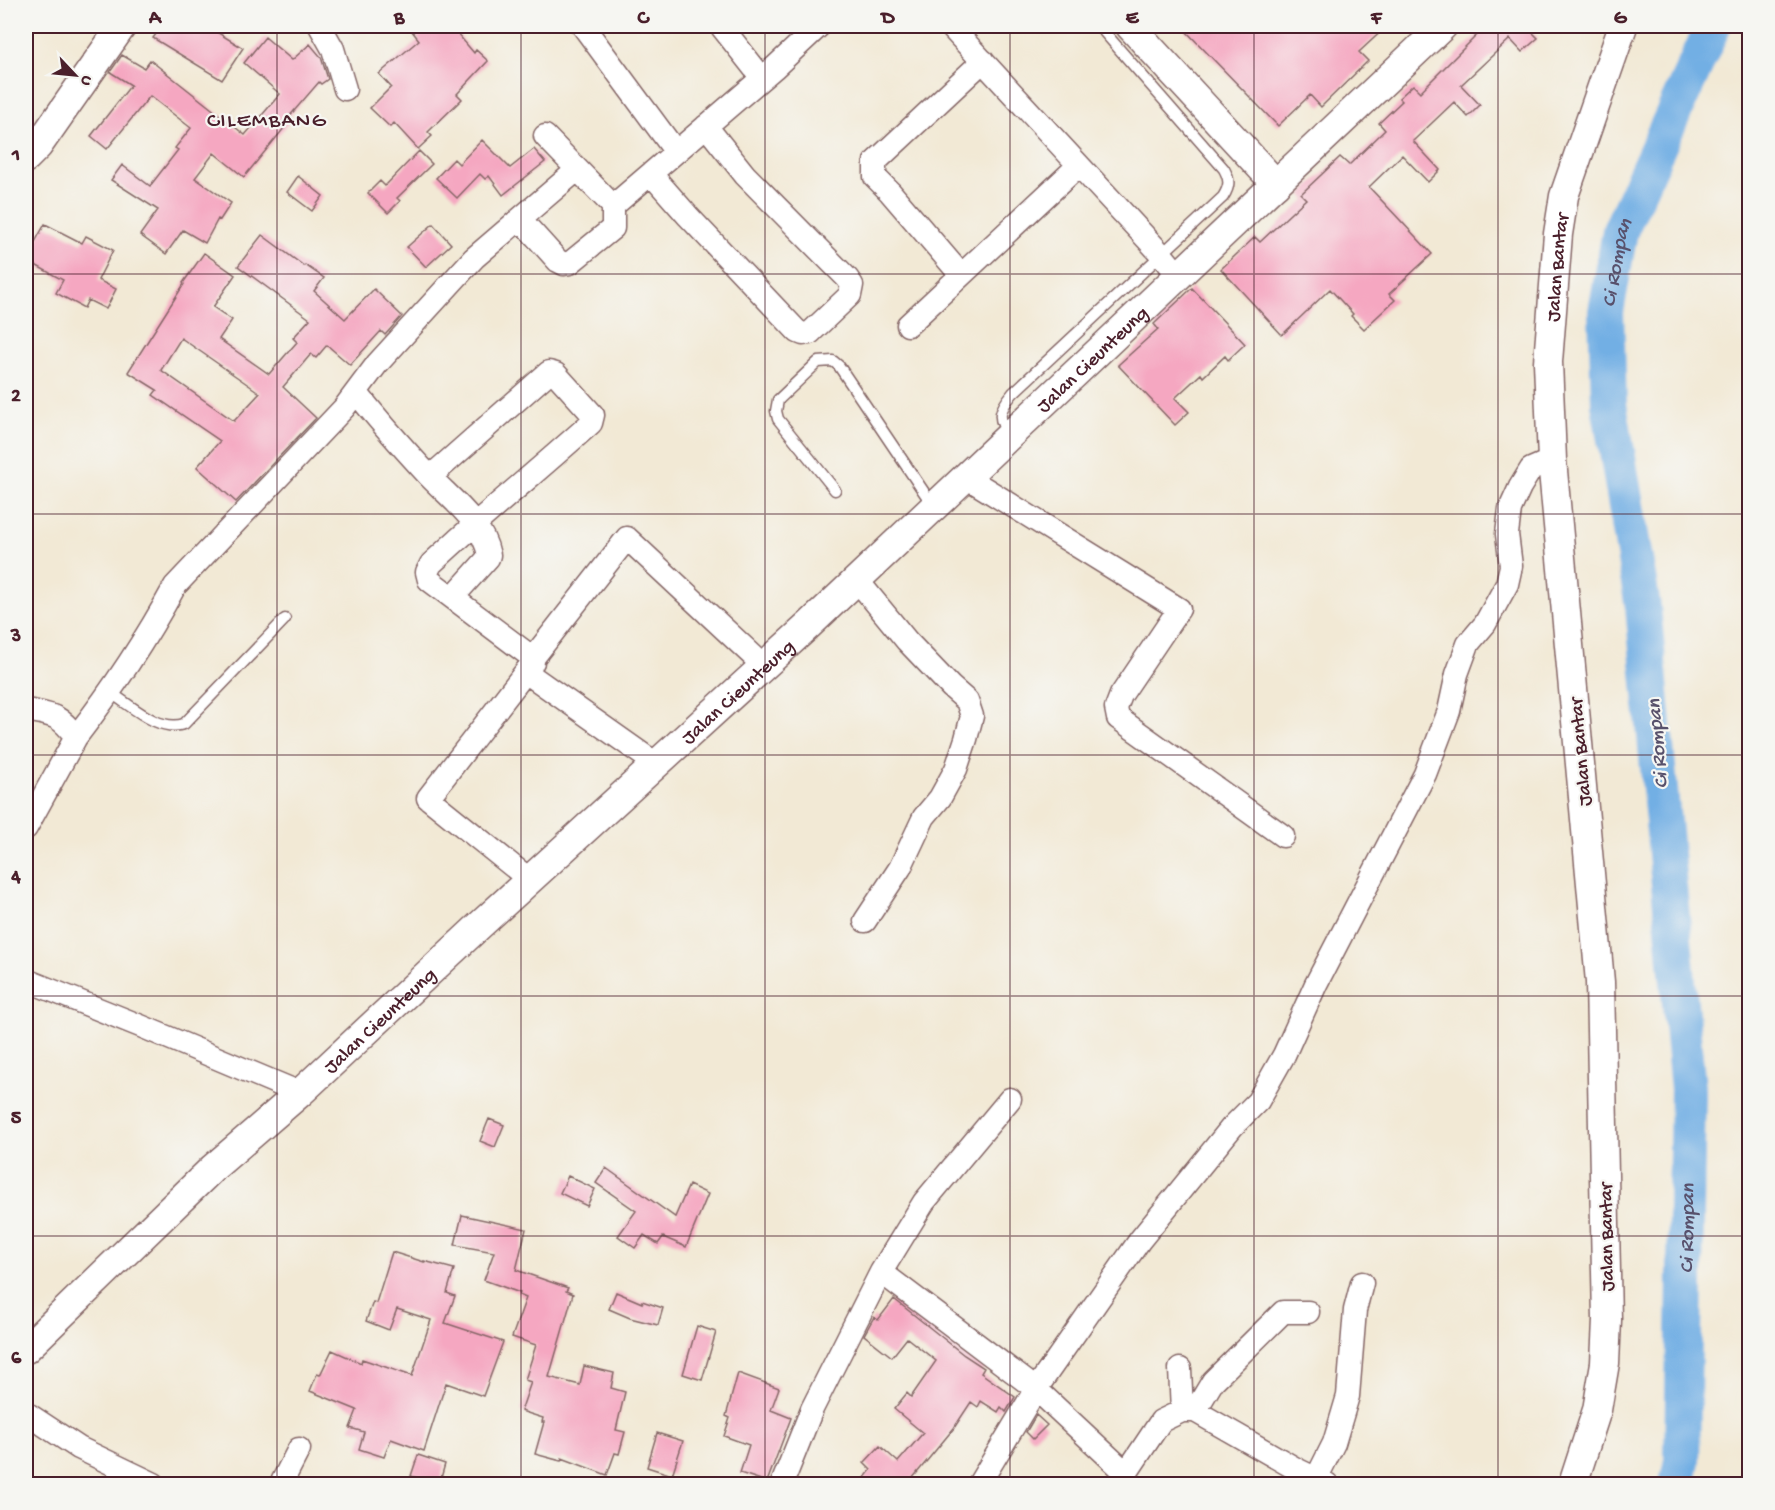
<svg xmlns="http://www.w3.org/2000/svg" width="1775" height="1510" font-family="'Gochi Hand',sans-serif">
  <rect width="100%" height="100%" fill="#f6f6f2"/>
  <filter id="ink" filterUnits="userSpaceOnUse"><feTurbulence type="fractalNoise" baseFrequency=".0167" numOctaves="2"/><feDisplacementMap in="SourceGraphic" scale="12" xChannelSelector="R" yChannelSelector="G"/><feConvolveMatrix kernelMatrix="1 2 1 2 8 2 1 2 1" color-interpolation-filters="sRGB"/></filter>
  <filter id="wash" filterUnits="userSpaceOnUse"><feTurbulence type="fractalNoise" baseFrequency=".008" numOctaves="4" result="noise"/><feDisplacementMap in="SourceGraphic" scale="24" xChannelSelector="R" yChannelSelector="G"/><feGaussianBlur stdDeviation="1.35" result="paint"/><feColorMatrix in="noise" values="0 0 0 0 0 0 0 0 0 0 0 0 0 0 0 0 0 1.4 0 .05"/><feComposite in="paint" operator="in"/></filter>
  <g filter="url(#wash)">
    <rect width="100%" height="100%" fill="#f2e9d5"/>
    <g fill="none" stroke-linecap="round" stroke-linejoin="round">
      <!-- river -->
      <path stroke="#72afe4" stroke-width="36" id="s1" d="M 1677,1484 L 1682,1461 L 1688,1089 L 1643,607 L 1609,404 L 1606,312 L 1620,231 L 1713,26"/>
    </g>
    <g id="blocks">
      <!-- building -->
      <path fill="#f5a7c1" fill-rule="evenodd" d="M 162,26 L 207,26 L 243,48 L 222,80 L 153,38 Z
        M 408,26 L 451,26 L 474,53 L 476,50 L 488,61 L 457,94 L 462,99 L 428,132 L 432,136 L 418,149 L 394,123 L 390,127 L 370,108 L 391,87 L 379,74 L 419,40 Z
        M 1181,26 L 1387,26 L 1359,52 L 1368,61 L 1321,107 L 1310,95 L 1278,126 Z
        M 1497,26 L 1526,26 L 1538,38 L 1522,52 L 1510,39 L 1461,85 L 1480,105 L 1468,117 L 1454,102 L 1413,141 L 1440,170 L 1428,182 L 1402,155 L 1369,187 L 1432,254 L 1389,294 L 1395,300 L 1364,329 L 1351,316 L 1353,314 L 1330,289 L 1282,335 L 1221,269 L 1255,237 L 1260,242 L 1306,199 L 1301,194 L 1340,157 L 1349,165 L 1385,130 L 1379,123 L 1402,101 L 1399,98 L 1413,85 L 1420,92 L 1484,28 L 1490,34 Z
        M 265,37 L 292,60 L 310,44 L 321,57 L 328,79 L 321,84 L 319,82 L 287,119 L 290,121 L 244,177 L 214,153 L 195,178 L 231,203 L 220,220 L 218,219 L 205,243 L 183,230 L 166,254 L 140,235 L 158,210 L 111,180 L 122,165 L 150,186 L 178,150 L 175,148 L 191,128 L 150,96 L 107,149 L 91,136 L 131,85 L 110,72 L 122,55 L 144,68 L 150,60 L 245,135 L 280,94 L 244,63 Z
        M 482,140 L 510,168 L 534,149 L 545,162 L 503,195 L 489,176 L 485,179 L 480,174 L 457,198 L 436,178 L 454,159 L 459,164 Z
        M 419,151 L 432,164 L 397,198 L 400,201 L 388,213 L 368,193 L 380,181 L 385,186 Z
        M 298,176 L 323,196 L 312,211 L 287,192 Z
        M 45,224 L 82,243 L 86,236 L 113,250 L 98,280 L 116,289 L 106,309 L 88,300 L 84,308 L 56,293 L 63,280 L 26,260 L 26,237 L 35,242 Z
        M 433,224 L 451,244 L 426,267 L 407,247 Z
        M 262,235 L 304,266 L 305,265 L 324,278 L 314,291 L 345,319 L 374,289 L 402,316 L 385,335 L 381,331 L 350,365 L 327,345 L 316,358 L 311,354 L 283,387 L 316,418 L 236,502 L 197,467 L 220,441 L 153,395 L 157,390 L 128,372 L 184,284 L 183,283 L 204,253 L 235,275 L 213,307 L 232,320 L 219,339 L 269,374 L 297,342 L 293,338 L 310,319 L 238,266 ZM 181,338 L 260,393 L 234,421 L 161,370 Z
        M 1192,288 L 1245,344 L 1228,360 L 1225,356 L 1203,377 L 1201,374 L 1175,398 L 1189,412 L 1175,425 L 1118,365 L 1158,329 L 1154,324 Z
        M 489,1119 L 504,1125 L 495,1147 L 480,1141 Z
        M 606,1168 L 675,1217 L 689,1185 L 708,1194 L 686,1247 L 663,1237 L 658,1244 L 644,1235 L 635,1248 L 618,1236 L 636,1211 L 596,1183 Z
        M 568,1176 L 595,1189 L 587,1206 L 560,1193 Z
        M 462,1215 L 526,1229 L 516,1270 L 568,1288 L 566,1291 L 573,1294 L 549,1377 L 580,1385 L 584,1366 L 614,1373 L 611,1388 L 625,1392 L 616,1430 L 625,1432 L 619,1454 L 615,1453 L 607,1475 L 562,1458 L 561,1461 L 535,1454 L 544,1422 L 542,1422 L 543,1418 L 521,1411 L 531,1382 L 525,1380 L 536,1345 L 512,1337 L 526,1298 L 519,1295 L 520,1293 L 484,1280 L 494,1252 L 455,1245 Z
        M 392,1252 L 424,1262 L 424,1261 L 454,1269 L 447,1293 L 455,1296 L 445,1323 L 503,1342 L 483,1396 L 446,1383 L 424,1451 L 391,1439 L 384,1457 L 359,1449 L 364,1432 L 350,1428 L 357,1410 L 310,1391 L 317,1374 L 320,1375 L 332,1350 L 361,1363 L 362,1359 L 412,1376 L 431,1320 L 397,1309 L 389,1330 L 366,1321 L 373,1302 L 376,1303 Z
        M 616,1292 L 642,1303 L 642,1301 L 663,1308 L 658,1325 L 630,1318 L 609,1309 Z
        M 894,1299 L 964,1355 L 984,1368 L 981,1373 L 1015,1397 L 1006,1412 L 1001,1407 L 998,1412 L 981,1401 L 978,1407 L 971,1402 L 954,1428 L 907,1485 L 859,1485 L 871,1470 L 864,1463 L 880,1446 L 898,1462 L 923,1433 L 894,1409 L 907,1393 L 911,1397 L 936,1361 L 907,1338 L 892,1357 L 864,1335 L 874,1317 L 878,1320 Z
        M 697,1326 L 716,1332 L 702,1380 L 683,1374 Z
        M 738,1373 L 779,1388 L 771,1410 L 791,1418 L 767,1482 L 740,1473 L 749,1445 L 724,1436 L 730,1418 L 726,1416 Z
        M 1036,1415 L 1047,1425 L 1033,1439 L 1026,1432 Z
        M 657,1433 L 683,1441 L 672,1475 L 647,1467 Z
        M 418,1455 L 445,1464 L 439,1485 L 411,1476 Z"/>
    </g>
  </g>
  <g filter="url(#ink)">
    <use href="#blocks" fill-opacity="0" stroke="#856666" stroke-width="1.5"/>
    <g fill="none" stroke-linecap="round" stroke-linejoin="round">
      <!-- service casing -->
      <g stroke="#856666" stroke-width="13">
        <path id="service" d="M 1010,435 C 995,418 1000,409 1013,393 L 1223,197 C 1230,186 1230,180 1224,169 L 1099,26
          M 835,490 L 778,419 L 776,411 L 778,400 L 818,362 L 833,361 L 839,366 L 934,507
          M 111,693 C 132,706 158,732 184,724 L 285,619"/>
      </g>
      <!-- minor casing -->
      <g stroke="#856666" stroke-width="25">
        <path id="minor" d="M 320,26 L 333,49 L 345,89
          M 583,26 L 676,152
          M 721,26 L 762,78
          M 951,27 L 1161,254 L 1179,276
          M 651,174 L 688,216 L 798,332 L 803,334 L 810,333 L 850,295 L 852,285 L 847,278 L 745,175 L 706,126
          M 613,206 L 774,68 L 819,26
          M 520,219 L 558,261 L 564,264 L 570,263 L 613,228 L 613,206 L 545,136
          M 961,275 L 890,192 L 875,177 L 875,162 L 983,61
          M 908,325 L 1078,166
          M 356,392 C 379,421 404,449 429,476 C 452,500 482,521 489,555 L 488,558 L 453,597
          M 430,477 L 549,372 L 556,374 L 593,415 L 591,423 C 538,471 483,515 431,564 L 427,572 L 429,580 L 533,658 L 533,662 L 527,670 L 530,675 L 656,764
          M 966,477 L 1179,609 L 1121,695 L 1116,708 L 1118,718 L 1283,836
          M 857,580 L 907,641 L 951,687 L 967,701 L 972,716 L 966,739 L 956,769 L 940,798 L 924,817 L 900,868 L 865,921
          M 533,658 L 627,538 L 764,666
          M 527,670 L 428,798 L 530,880
          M 26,710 C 52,715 59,714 76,737 L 26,828
          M 76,737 C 114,688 145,641 175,586 L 344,408 L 377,364 L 474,258 L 577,170
          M 26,980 L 143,1027 L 300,1093
          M 881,1272 L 924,1202 L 1010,1099
          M 1180,1369 L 1182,1411
          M 1195,1411 L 1213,1381 L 1283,1312 L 1308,1312
          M 26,1413 L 79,1448 L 154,1484
          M 1316,1479 L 1334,1443 L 1348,1396 L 1355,1310 L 1362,1283
          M 281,1484 L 299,1449
          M 782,1484 L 812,1409 L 881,1272 L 1036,1389 L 1126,1473
          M 979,1484 L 1036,1389 L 1140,1240 L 1232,1127 L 1258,1101 L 1284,1055 L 1316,984 L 1425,774 L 1449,711 L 1457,674 L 1468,644 L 1485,624 L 1507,584 L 1511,566 L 1507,534 L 1510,509 L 1520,487 L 1531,469 L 1552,460
          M 1119,1484 L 1161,1421 L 1182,1411 L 1195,1411 L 1298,1470 L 1327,1484"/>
      </g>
      <!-- tertiary casing -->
      <g stroke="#856666" stroke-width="31">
        <g id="tertiary">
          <path d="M 1130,26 L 1276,184"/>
          <path d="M 26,158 L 38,146 L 122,26"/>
          <path id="s2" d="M 26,1349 L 213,1168 L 300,1093 L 479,926 L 809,625 L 1443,26"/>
          <path id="s3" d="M 1573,1484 L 1597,1410 L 1605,1363 L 1607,1320 L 1600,982 L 1552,460 L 1548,362 L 1558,234 L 1564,196 L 1623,26"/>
        </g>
      </g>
      <!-- service -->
      <use href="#service" stroke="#fff" stroke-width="10"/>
      <!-- minor -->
      <use href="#minor" stroke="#fff" stroke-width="22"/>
      <!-- tertiary -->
      <use href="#tertiary" stroke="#fff" stroke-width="28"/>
    </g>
  </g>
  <!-- grid -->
  <path fill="none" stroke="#4a1f2b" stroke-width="1.5" stroke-opacity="0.55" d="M 277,26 L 277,1484M 521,26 L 521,1484M 765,26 L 765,1484M 1010,26 L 1010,1484M 1254,26 L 1254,1484M 1498,26 L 1498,1484M 26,274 L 1750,274M 26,514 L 1750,514M 26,755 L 1750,755M 26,996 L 1750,996M 26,1236 L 1750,1236"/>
  <g text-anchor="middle" stroke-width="4.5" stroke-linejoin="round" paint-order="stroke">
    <!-- street labels -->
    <g font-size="20" fill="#4a1f2b" stroke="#f6f6f2">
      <text dy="7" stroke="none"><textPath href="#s3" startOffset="1224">Jalan Bantar</textPath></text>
      <text dy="7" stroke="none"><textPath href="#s2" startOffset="1455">Jalan Cieunteung</textPath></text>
      <text dy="7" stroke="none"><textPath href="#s2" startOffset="969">Jalan Cieunteung</textPath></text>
      <text transform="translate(1579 752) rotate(-95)" y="7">Jalan Bantar</text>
      <text dy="7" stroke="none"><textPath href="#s2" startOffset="483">Jalan Cieunteung</textPath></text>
      <text transform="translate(1605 1237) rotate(-91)" y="7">Jalan Bantar</text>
    </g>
    <!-- water labels -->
    <g font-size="21" font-style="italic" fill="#58516c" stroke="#f6f6f2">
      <text dy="7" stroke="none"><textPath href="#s1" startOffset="1228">Ci Rompan</textPath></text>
      <text transform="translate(1656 744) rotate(-95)" y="7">Ci Rompan</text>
      <text dy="7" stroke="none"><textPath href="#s1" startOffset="256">Ci Rompan</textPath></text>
    </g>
    <!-- quarter labels -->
    <g font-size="22" letter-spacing="1.5" fill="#4a1f2b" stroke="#f6f6f2">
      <text x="267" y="126">CILEMBANG</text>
    </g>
  </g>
  <!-- margin -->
  <rect width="1775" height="1510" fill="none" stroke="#f6f6f2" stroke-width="66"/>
  <!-- north arrow -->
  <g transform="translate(75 75) rotate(116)" stroke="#f6f6f2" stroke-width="4.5" paint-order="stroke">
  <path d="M0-4.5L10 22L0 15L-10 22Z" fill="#4a1f2b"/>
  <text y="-9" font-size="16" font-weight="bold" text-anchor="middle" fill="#4a1f2b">U</text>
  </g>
  <rect x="33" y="33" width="1709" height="1444" fill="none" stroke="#4a1f2b" stroke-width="2"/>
  <g font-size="20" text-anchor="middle" font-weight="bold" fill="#4a1f2b">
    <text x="155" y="23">A</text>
    <text x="399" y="23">B</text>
    <text x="643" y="23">C</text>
    <text x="888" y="23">D</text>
    <text x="1132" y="23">E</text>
    <text x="1376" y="23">F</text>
    <text x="1620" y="23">G</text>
    <text x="16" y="160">1</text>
    <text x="16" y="401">2</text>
    <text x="16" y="641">3</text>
    <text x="16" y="882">4</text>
    <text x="16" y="1123">5</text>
    <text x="16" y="1363">6</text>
  </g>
</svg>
